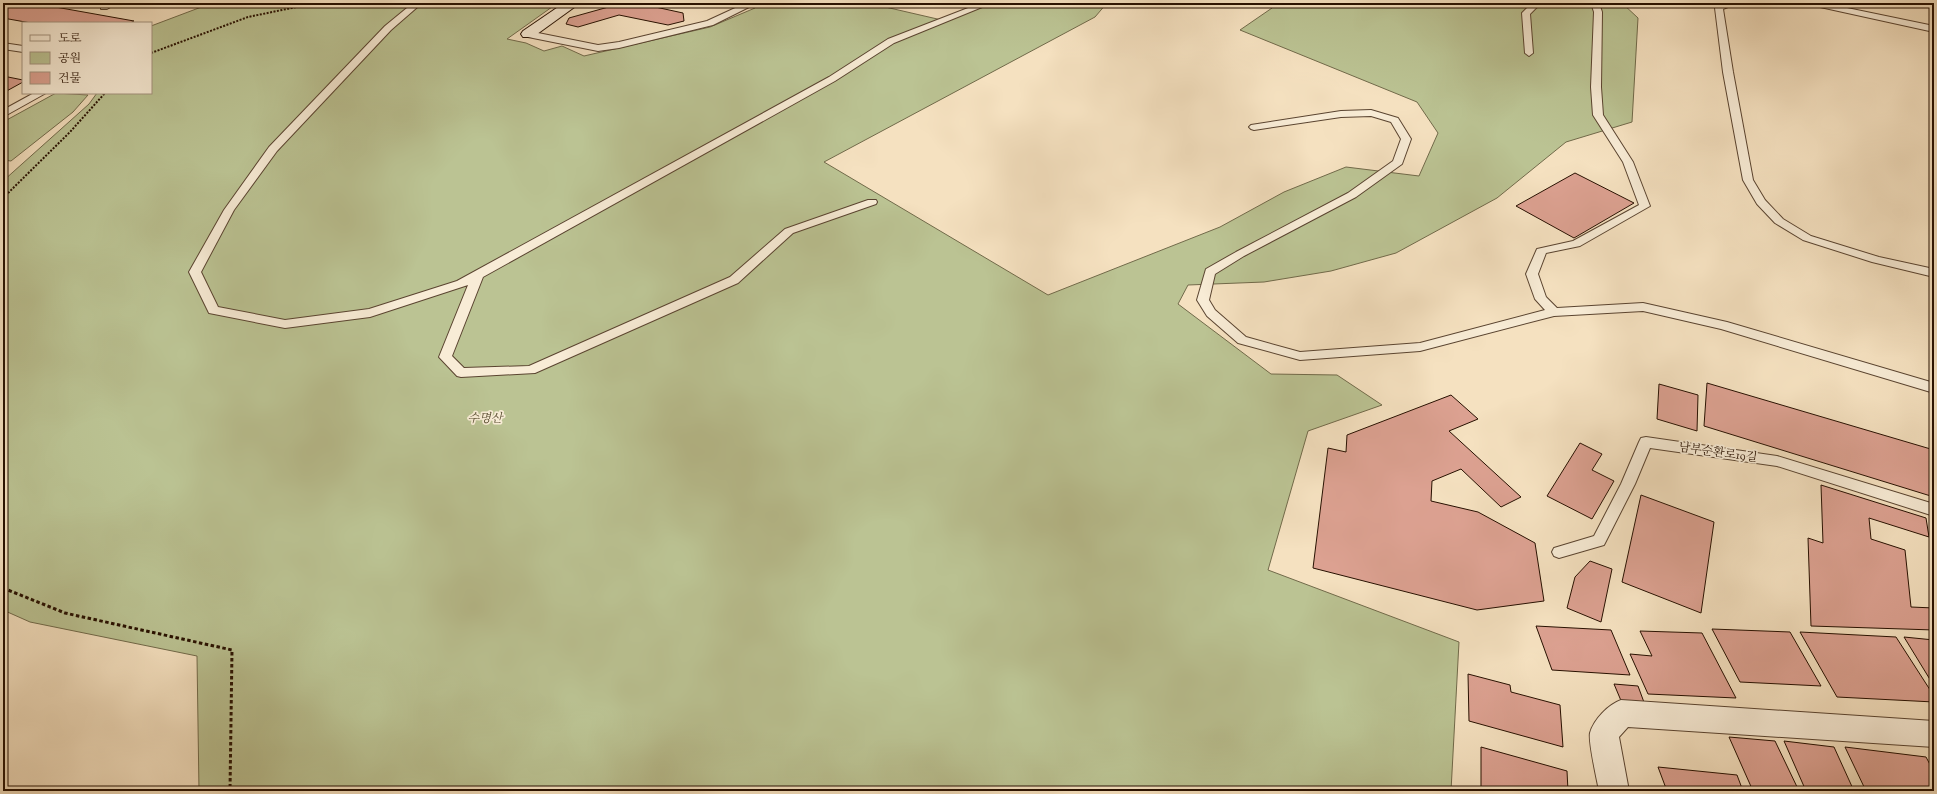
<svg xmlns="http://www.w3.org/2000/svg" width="1937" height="794" font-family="'Sorts Mill Goudy','Noto Serif KR',serif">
  <rect width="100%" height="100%" fill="#f5e1c0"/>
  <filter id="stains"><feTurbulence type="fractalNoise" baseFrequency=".005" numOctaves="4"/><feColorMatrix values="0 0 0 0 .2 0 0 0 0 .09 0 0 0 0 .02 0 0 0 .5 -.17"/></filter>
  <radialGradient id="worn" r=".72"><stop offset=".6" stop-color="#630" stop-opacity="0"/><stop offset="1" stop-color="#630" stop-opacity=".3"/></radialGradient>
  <!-- green -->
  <path fill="#bbc393" stroke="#716a4a" d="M 212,3 L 533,3 L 552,7 L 507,39 L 526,43 L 544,51 L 562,46 L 584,56 L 710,27 L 755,8 L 760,3 L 868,3 L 946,21 L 991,3 L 1107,3 L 1095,17 L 824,162 L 1048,295 L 1220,227 L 1284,192 L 1346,167 L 1419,176 L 1438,133 L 1417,102 L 1240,30 L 1272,8 L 1269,3 L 1622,3 L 1638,18 L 1632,122 L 1566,142 L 1497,198 L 1396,253 L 1331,271 L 1264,282 L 1188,285 L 1178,304 L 1271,374 L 1337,375 L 1382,405 L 1308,431 L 1268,570 L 1459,642 L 1451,791 L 199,791 L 197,656 L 30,622 L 3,610 L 3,181 L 89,104 L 97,93 L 151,93 L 151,26 Z
    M 56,93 L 88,95 L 73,112 L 11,161 L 3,160 L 3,122 Z"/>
  <!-- building -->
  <path fill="#dca191" stroke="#271000" d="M 3,3 L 33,3 L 134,21 L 130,23 L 31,23 L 3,18 Z
    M 613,3 L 637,3 L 683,13 L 684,21 L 668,25 L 619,15 L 578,27 L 566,24 L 569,18 L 612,6 Z
    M 3,76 L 23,80 L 23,82 L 3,93 Z
    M 1575,173 L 1634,203 L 1574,238 L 1516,206 Z
    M 1707,383 L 1934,450 L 1934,497 L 1704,426 Z
    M 1659,384 L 1698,395 L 1697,431 L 1657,419 Z
    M 1451,395 L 1478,419 L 1449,431 L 1521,497 L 1501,507 L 1461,469 L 1432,481 L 1431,501 L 1478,512 L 1535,543 L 1544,601 L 1477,610 L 1313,568 L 1328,448 L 1346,452 L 1347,435 Z
    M 1580,443 L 1602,454 L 1592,470 L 1614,481 L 1592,519 L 1547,496 Z
    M 1821,485 L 1926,518 L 1929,537 L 1869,518 L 1871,539 L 1905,550 L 1911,607 L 1934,608 L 1934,630 L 1811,626 L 1808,538 L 1823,543 Z
    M 1641,495 L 1714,522 L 1701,613 L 1622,582 Z
    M 1590,561 L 1612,569 L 1601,622 L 1567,608 L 1575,577 Z
    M 1536,626 L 1611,630 L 1630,675 L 1552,670 Z
    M 1712,629 L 1790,632 L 1821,686 L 1740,682 Z
    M 1640,631 L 1702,633 L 1736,698 L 1648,694 L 1630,654 L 1652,656 Z
    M 1800,632 L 1896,637 L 1934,696 L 1934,702 L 1837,697 Z
    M 1904,637 L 1934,640 L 1934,686 Z
    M 1468,674 L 1510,685 L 1511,692 L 1560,705 L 1563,747 L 1469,721 Z
    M 1614,684 L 1638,686 L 1645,705 L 1622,703 Z
    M 1729,737 L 1775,741 L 1799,791 L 1753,791 Z
    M 1784,741 L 1834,747 L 1854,791 L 1806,791 Z
    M 1481,747 L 1567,771 L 1568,791 L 1481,791 Z
    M 1845,747 L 1926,757 L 1934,772 L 1934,791 L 1866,791 Z
    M 1658,767 L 1737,775 L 1743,791 L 1667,791 Z"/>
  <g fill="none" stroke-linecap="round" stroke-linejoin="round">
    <!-- lane casing -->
    <g stroke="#5a4430" stroke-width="2">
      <path id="lane" d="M 106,3 L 117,3 L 107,9 L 101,9 L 101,5 Z
        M 413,3 L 422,3 L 391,30 L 277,151 L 234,210 L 201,272 L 218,307 L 285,320 L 369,309 L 457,281 L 829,77 L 888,39 L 981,3 L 992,3 L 894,43 L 835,81 L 483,277 L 452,356 L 464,368 L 529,366 L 730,277 L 785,229 L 868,200 L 876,200 L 877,202 L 876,204 L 793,233 L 738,283 L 535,373 L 461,377 L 457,376 L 439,357 L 468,285 L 370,317 L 285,328 L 209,313 L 189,272 L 224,210 L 269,147 L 385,26 Z
        M 746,3 L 757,3 L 713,25 L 619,48 L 598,51 L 528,37 L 524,34 L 528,31 L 598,45 L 619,42 L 707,21 Z
        M 1532,3 L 1541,3 L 1530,14 L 1533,53 L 1529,56 L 1525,53 L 1522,13 Z
        M 1591,3 L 1599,3 L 1602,12 L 1601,87 L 1603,115 L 1633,162 L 1650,206 L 1580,246 L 1546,253 L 1538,274 L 1546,297 L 1557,308 L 1643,303 L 1727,322 L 1934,383 L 1934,393 L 1721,329 L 1643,311 L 1554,316 L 1420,351 L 1300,360 L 1238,343 L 1207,316 L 1197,300 L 1206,269 L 1236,252 L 1348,193 L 1393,161 L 1401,139 L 1391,122 L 1371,116 L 1341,117 L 1254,130 L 1251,129 L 1249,127 L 1251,125 L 1341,111 L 1371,110 L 1398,118 L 1411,139 L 1402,164 L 1356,197 L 1244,256 L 1215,274 L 1209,300 L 1215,310 L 1246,337 L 1300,352 L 1420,343 L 1545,310 L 1535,299 L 1526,274 L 1537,249 L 1573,241 L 1639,205 L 1623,162 L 1593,115 L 1591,87 L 1594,12 Z
        M 1726,3 L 1738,3 L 1723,9 L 1733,72 L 1753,180 L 1765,200 L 1783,219 L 1811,236 L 1879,257 L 1934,269 L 1934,277 L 1872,262 L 1803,240 L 1775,223 L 1757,204 L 1743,180 L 1723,72 L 1715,8 Z
        M 1807,3 L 1823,3 L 1934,26 L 1934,32 L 1811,5 Z
        M 3,43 L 23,46 L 23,52 L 3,49 Z
        M 34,93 L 46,93 L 3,117 L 3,110 Z
        M 1646,437 L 1777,456 L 1934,504 L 1934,516 L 1777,466 L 1650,448 L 1635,484 L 1604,545 L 1559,558 L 1554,556 L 1552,552 L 1554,548 L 1594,536 L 1621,484 L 1639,442 L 1641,438 Z"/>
    </g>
    <!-- street casing -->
    <g stroke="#5a4430" stroke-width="2">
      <path id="street" d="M 1621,700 L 1934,721 L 1934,747 L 1628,727 L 1619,737 L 1629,791 L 1599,791 C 1597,780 1588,741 1590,733 C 1594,719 1608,705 1621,700 Z"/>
    </g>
    <!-- secondary casing -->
    <g stroke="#271000" stroke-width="2">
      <path id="secondary" d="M 564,3 L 580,3 L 533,37 L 523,37 L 521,34 L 523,31 Z"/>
    </g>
    <!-- path-far1 -->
    <path stroke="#271000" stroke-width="2" stroke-dasharray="2 1.5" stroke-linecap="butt" d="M 657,7 L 663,3
      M 151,53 L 248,17 L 316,3
      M 3,198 L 70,132 L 105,93"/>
    <!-- path -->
    <path stroke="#271000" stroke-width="3" stroke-dasharray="3.5 2.5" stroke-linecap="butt" d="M 3,588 L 65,613 L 232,650 L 230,791"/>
    <!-- lane -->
    <use href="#lane" fill="#f8ecd6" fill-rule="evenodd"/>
    <!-- street -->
    <use href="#street" fill="#f8ecd6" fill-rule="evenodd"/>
    <!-- secondary -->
    <use href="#secondary" fill="#f8ecd6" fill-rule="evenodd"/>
  </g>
  <g text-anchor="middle" stroke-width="3.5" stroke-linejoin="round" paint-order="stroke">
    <!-- park labels -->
    <g font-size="12" font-style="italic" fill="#5b4f33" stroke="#f8ecd6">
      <text x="485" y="422">수명산</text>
    </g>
    <!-- street labels -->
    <g font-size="12" fill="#271000" stroke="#f8ecd6">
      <text transform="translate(1718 452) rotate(8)" y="4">남부순환로19길</text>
    </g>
  </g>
  <!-- margin -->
  <rect width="1937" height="794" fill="none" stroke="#f5e1c0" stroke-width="16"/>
  <rect x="4" y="4" width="1929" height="786" fill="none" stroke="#271000" stroke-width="2"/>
  <rect x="8" y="8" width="1921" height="778" fill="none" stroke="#271000"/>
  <!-- legend -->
  <rect x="22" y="22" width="130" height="72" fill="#f8ecd6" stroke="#a49480"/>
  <rect x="30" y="35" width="20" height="6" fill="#f8ecd6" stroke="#a49480"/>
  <text x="58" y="42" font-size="12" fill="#271000">도로</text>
  <rect x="30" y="52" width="20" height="12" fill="#bbc393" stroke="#a49480"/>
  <text x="58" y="62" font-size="12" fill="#271000">공원</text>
  <rect x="30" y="72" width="20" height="12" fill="#dca191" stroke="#a49480"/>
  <text x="58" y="82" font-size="12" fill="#271000">건물</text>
  <rect width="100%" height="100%" filter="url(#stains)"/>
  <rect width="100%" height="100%" fill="url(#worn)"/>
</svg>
